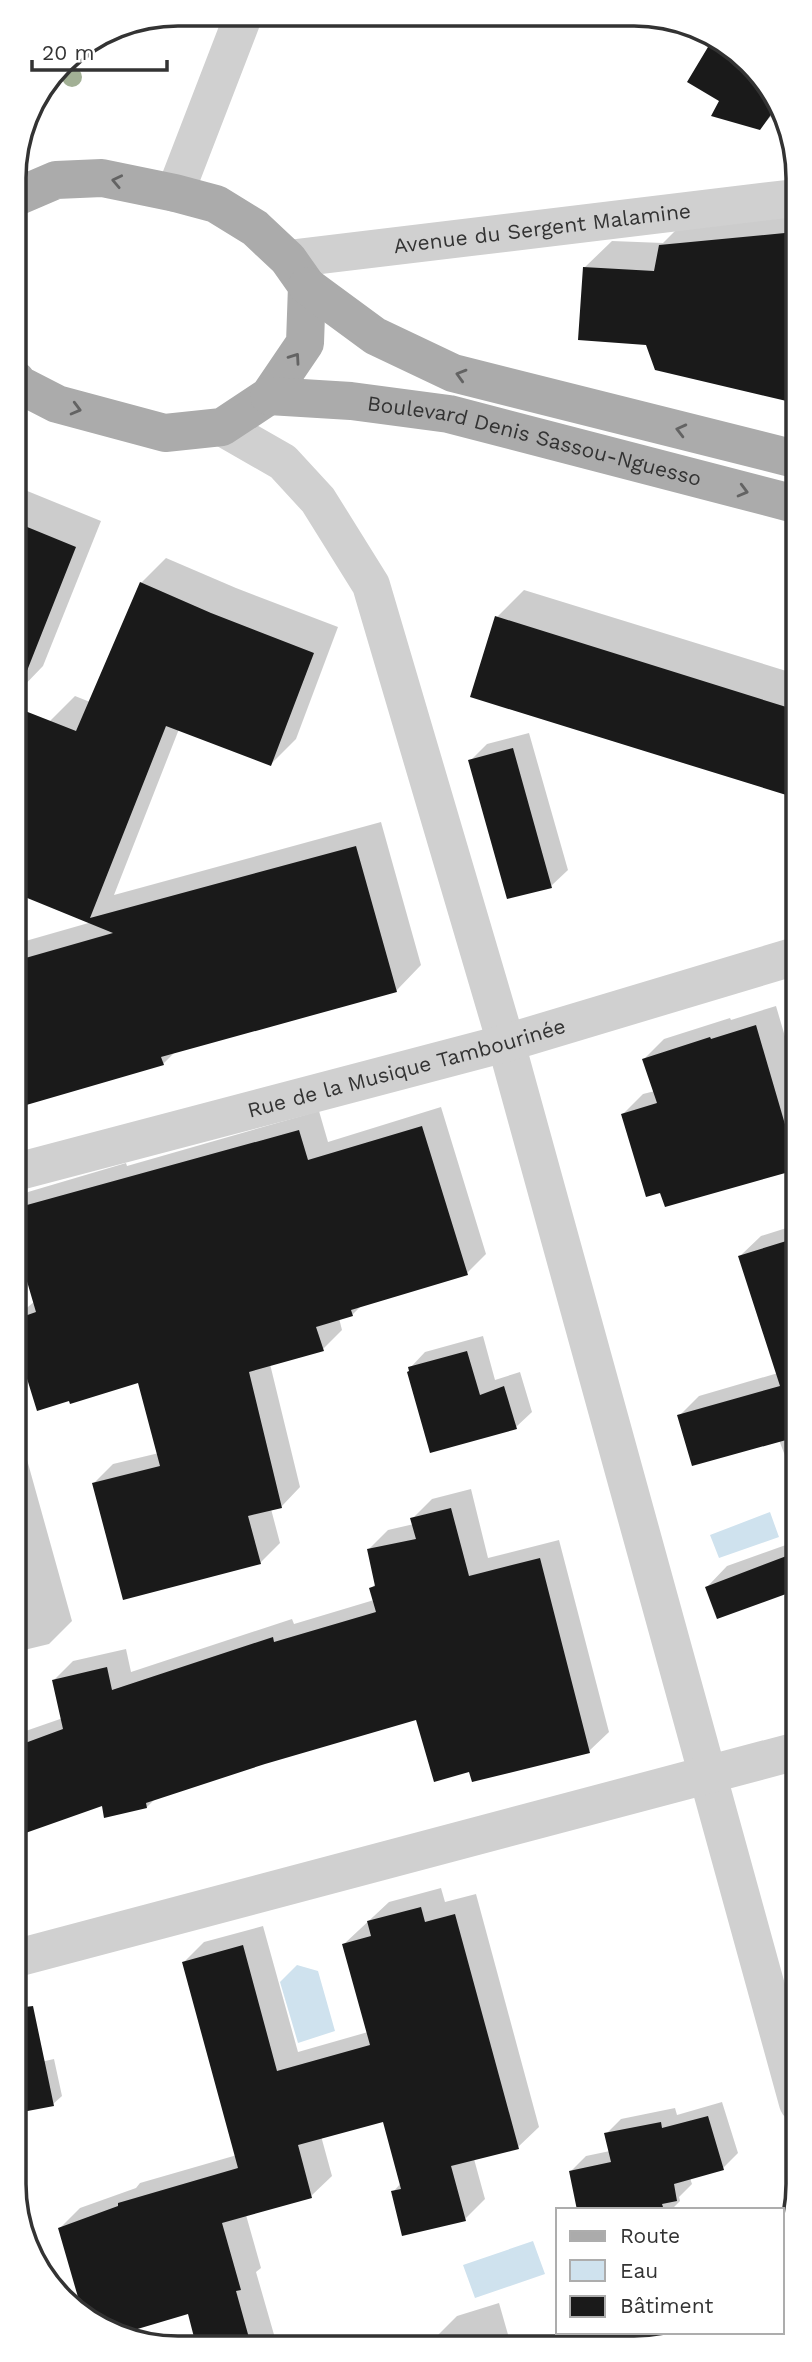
<svg xmlns="http://www.w3.org/2000/svg" width="812" height="2362" font-family="'Work Sans',sans-serif">
  <rect width="100%" height="100%" fill="#fff"/>
  <!-- water -->
  <path fill="#cfe2ee" d="M 770,1512 L 779,1537 L 719,1558 L 710,1535 Z
    M 297,1965 L 318,1971 L 335,2031 L 298,2043 L 280,1982 Z
    M 533,2241 L 545,2274 L 475,2298 L 463,2265 Z"/>
  <!-- shadow -->
  <path fill="#0003" d="M 713,42 L 750,62 L 776,111 L 760,128 L 722,101 L 689,82 Z
    M 795,208 L 795,402 L 656,368 L 647,344 L 584,268 L 612,241 L 663,243 L 688,218 Z
    M 15,486 L 101,521 L 43,666 L 18,692 L 15,691 Z
    M 166,558 L 236,588 L 338,627 L 296,739 L 271,764 L 179,729 L 114,895 L 381,822 L 421,965 L 396,991 L 175,1052 L 163,1064 L 16,1106 L 15,944 L 92,922 L 15,892 L 50,721 L 75,696 L 90,702 L 141,583 Z
    M 524,590 L 796,674 L 796,792 L 497,617 Z
    M 529,733 L 568,870 L 551,886 L 470,761 L 487,744 Z
    M 776,1006 L 796,1074 L 796,1168 L 666,1205 L 623,1114 L 643,1094 L 655,1091 L 644,1059 L 664,1039 L 730,1018 L 731,1020 Z
    M 441,1107 L 486,1254 L 467,1273 L 362,1305 L 352,1315 L 339,1318 L 342,1330 L 323,1349 L 270,1364 L 300,1487 L 281,1507 L 271,1509 L 280,1543 L 260,1563 L 94,1483 L 113,1464 L 159,1453 L 139,1381 L 16,1337 L 16,1317 L 35,1301 L 16,1238 L 16,1204 L 28,1192 L 126,1163 L 127,1166 L 319,1111 L 328,1142 Z
    M 796,1225 L 797,1487 L 779,1440 L 679,1416 L 699,1396 L 778,1373 L 740,1256 L 761,1236 Z
    M 483,1336 L 495,1380 L 520,1372 L 532,1412 L 516,1427 L 410,1368 L 425,1352 Z
    M 16,1431 L 19,1431 L 72,1621 L 49,1644 L 16,1652 Z
    M 471,1489 L 488,1558 L 559,1540 L 609,1732 L 589,1751 L 471,1770 L 417,1718 L 264,1762 L 155,1799 L 147,1807 L 103,1804 L 17,1834 L 17,1734 L 63,1718 L 54,1680 L 73,1661 L 126,1649 L 131,1672 L 292,1619 L 294,1624 L 374,1600 L 371,1588 L 377,1583 L 369,1549 L 388,1530 L 414,1524 L 412,1519 L 432,1499 Z
    M 797,1541 L 797,1589 L 707,1587 L 727,1566 Z
    M 797,1870 L 797,1927 L 785,1882 Z
    M 441,1888 L 445,1902 L 476,1894 L 539,2127 L 518,2147 L 474,2159 L 485,2199 L 465,2219 L 393,2192 L 401,2183 L 385,2119 L 321,2136 L 332,2176 L 311,2196 L 246,2215 L 261,2268 L 256,2272 L 277,2345 L 198,2345 L 189,2312 L 60,2228 L 80,2208 L 136,2188 L 140,2183 L 237,2155 L 184,1962 L 204,1942 L 263,1926 L 298,2052 L 368,2032 L 344,1944 L 389,1902 Z
    M 54,2059 L 62,2096 L 53,2104 L 23,2066 Z
    M 722,2102 L 738,2153 L 723,2168 L 690,2178 L 692,2184 L 679,2197 L 680,2201 L 671,2210 L 579,2210 L 571,2171 L 586,2156 L 610,2151 L 606,2134 L 621,2119 L 675,2108 L 677,2115 Z
    M 499,2303 L 511,2345 L 441,2345 L 438,2335 L 457,2316 Z
    M 623,2332 L 684,2332 L 685,2334 L 666,2345 L 581,2345 Z
    M 564,2334 L 568,2345 L 528,2345 Z"/>
  <!-- building -->
  <path fill="#1a1a1a" d="M 711,42 L 754,70 L 775,109 L 760,130 L 711,116 L 719,101 L 687,82 Z
    M 795,232 L 795,403 L 655,370 L 646,345 L 578,340 L 583,267 L 654,271 L 659,245 Z
    M 15,522 L 76,547 L 17,696 L 15,696 Z
    M 140,582 L 211,613 L 314,653 L 271,766 L 166,726 L 90,918 L 356,846 L 397,992 L 161,1057 L 164,1065 L 16,1108 L 15,961 L 113,933 L 15,893 L 15,707 L 76,731 Z
    M 495,616 L 796,710 L 796,798 L 470,697 Z
    M 513,748 L 552,888 L 507,899 L 468,760 Z
    M 756,1025 L 796,1162 L 796,1170 L 665,1207 L 660,1193 L 646,1197 L 621,1114 L 657,1103 L 642,1059 L 710,1037 L 711,1039 Z
    M 422,1126 L 468,1275 L 351,1310 L 353,1316 L 316,1327 L 324,1351 L 249,1372 L 282,1508 L 248,1516 L 261,1564 L 123,1600 L 92,1483 L 160,1466 L 138,1383 L 70,1404 L 69,1401 L 37,1411 L 16,1343 L 16,1319 L 36,1312 L 16,1244 L 16,1208 L 299,1130 L 308,1160 Z
    M 796,1238 L 797,1437 L 692,1466 L 677,1415 L 780,1386 L 738,1256 Z
    M 467,1351 L 480,1395 L 504,1386 L 517,1429 L 430,1453 L 407,1372 L 409,1371 L 408,1367 Z
    M 451,1508 L 469,1576 L 540,1558 L 590,1753 L 472,1782 L 469,1772 L 434,1782 L 416,1720 L 265,1764 L 146,1803 L 147,1808 L 104,1818 L 102,1806 L 17,1836 L 17,1746 L 63,1729 L 52,1680 L 107,1667 L 112,1690 L 273,1637 L 274,1642 L 376,1612 L 369,1588 L 375,1586 L 367,1549 L 416,1539 L 410,1518 Z
    M 797,1552 L 797,1590 L 717,1619 L 705,1587 Z
    M 421,1907 L 425,1922 L 455,1914 L 519,2149 L 451,2166 L 466,2221 L 402,2236 L 391,2191 L 401,2189 L 383,2122 L 298,2145 L 312,2198 L 222,2223 L 241,2290 L 236,2291 L 251,2345 L 196,2345 L 188,2314 L 124,2333 L 82,2311 L 58,2228 L 118,2206 L 118,2203 L 238,2168 L 182,1962 L 243,1945 L 277,2071 L 370,2045 L 342,1944 L 371,1936 L 367,1921 Z
    M 33,2006 L 54,2106 L 17,2113 L 17,2008 Z
    M 708,2116 L 724,2170 L 674,2184 L 677,2201 L 662,2204 L 664,2210 L 577,2210 L 569,2171 L 611,2162 L 604,2133 L 661,2122 L 662,2128 Z"/>
  <g fill="none" stroke-linecap="round" stroke-linejoin="round">
    <!-- minor -->
    <g stroke="#d0d0d0" stroke-width="38">
      <path d="M 175,193 L 244,14"/>
      <path id="s1" d="M 288,259 L 795,198"/>
      <path d="M 222,427 L 283,462 L 318,500 L 371,585 L 506,1043 L 798,2103"/>
      <path id="s2" d="M 16,1172 L 506,1043 L 796,956"/>
      <path d="M 17,1958 L 797,1751"/>
    </g>
    <!-- primary -->
    <g stroke="#ababab" stroke-width="38">
      <path d="M 14,198 L 56,180 L 102,178 L 175,193 L 216,204 L 255,228 L 288,259 L 307,286 L 305,343 L 269,396 L 222,427 L 165,433 L 57,404 L 20,385 L 15,379"/>
      <path d="M 307,286 L 375,336 L 453,373 L 795,459"/>
      <path id="s3" d="M 269,396 L 351,401 L 449,414 L 795,504"/>
    </g>
  </g>
  <!-- trees -->
  <circle fill="#a2b095" cx="72" cy="77" r="10"/>
  <!-- one-way arrows -->
  <defs><path id="oneway-chevron" d="M-2-3.5L2.5 0L-2 3.5" fill="none" stroke-width="1.6" stroke-linecap="round" stroke-linejoin="round" transform="scale(1.75)"/></defs>
  <g stroke="#636363">
    <use href="#oneway-chevron" transform="translate(117 181) rotate(-168)"/>
    <use href="#oneway-chevron" transform="translate(295 358) rotate(-55)"/>
    <use href="#oneway-chevron" transform="translate(461 375) rotate(-164)"/>
    <use href="#oneway-chevron" transform="translate(76 409) rotate(15)"/>
    <use href="#oneway-chevron" transform="translate(681 430) rotate(-166)"/>
    <use href="#oneway-chevron" transform="translate(743 491) rotate(15)"/>
  </g>
  <g text-anchor="middle" stroke-width="7" stroke-linejoin="round" paint-order="stroke">
    <!-- street labels -->
    <g font-size="21" fill="#333" stroke="#fff">
      <text dy="7" stroke="none"><textPath href="#s1" startOffset="256">Avenue du Sergent Malamine</textPath></text>
      <text dy="7" stroke="none"><textPath href="#s3" startOffset="270">Boulevard Denis Sassou-Nguesso</textPath></text>
      <text dy="7" stroke="none"><textPath href="#s2" startOffset="404">Rue de la Musique Tambourinée</textPath></text>
    </g>
  </g>
  <!-- crop -->
  <path d="M0 0H812V2362H0ZM178 26H634A152 152 0 0 1 786 178V2184A152 152 0 0 1 634 2336H178A152 152 0 0 1 26 2184V178A152 152 0 0 1 178 26Z" fill="#fff" fill-rule="evenodd"/>
  <path fill="none" stroke="#333" stroke-width="3.5" d="M178 26H634A152 152 0 0 1 786 178V2184A152 152 0 0 1 634 2336H178A152 152 0 0 1 26 2184V178A152 152 0 0 1 178 26Z"/>
  <!-- legend -->
  <rect x="556" y="2208" width="228" height="126" fill="#ffffff" stroke="#adadad" stroke-width="2"/>
  <rect x="570" y="2231" width="35" height="10" fill="#ababab" stroke="#adadad" stroke-width="2"/>
  <text x="620" y="2243" font-size="21" fill="#333333">Route</text>
  <rect x="570" y="2260" width="35" height="21" fill="#cfe2ee" stroke="#adadad" stroke-width="2"/>
  <text x="620" y="2278" font-size="21" fill="#333333">Eau</text>
  <rect x="570" y="2296" width="35" height="21" fill="#1a1a1a" stroke="#adadad" stroke-width="2"/>
  <text x="620" y="2313" font-size="21" fill="#333333">Bâtiment</text>
  <!-- scale -->
  <path d="M32 60v10h135v-10" fill="none" stroke="#333333" stroke-width="3.5"/>
  <text x="42" y="60" font-size="21" fill="#333333" stroke="#ffffff" stroke-width="5" paint-order="stroke">20 m</text>
</svg>
